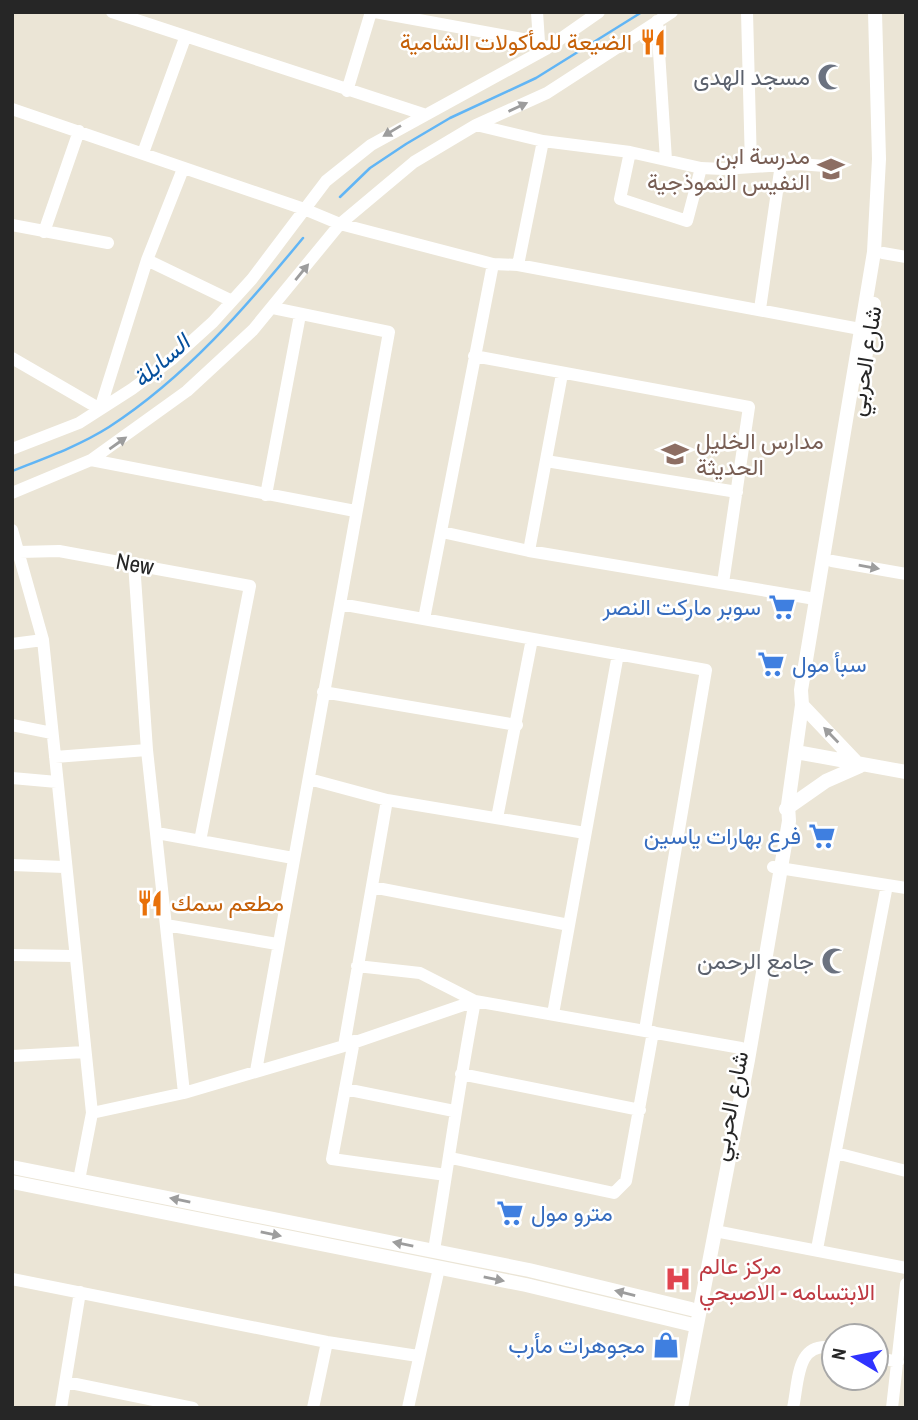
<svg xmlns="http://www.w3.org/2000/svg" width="918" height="1420" font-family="'Archivo Narrow',Vazirmatn,sans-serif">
  <rect width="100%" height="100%" fill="#ebe5d6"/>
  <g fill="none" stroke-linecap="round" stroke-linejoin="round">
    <!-- stream -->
    <path stroke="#61b5f5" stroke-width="2.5" d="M 340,197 L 370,168 L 406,144 L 450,118 L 536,78 L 642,12
      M 12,471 C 45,458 79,446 109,427 C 186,377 246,307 303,238"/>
    <!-- minor -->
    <path stroke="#fff" stroke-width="12" d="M 112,12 L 423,114
      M 375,12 L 539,42 L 546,49
      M 537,12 L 539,42
      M 747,12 L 751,166
      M 657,21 L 666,160
      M 347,91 L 371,12
      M 12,109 L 304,209 L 340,224 L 493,264 L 518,265 L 860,329
      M 476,125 L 543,141 L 630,152 L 701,168 L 723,169 L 798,164 L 825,166
      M 630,152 L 620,199 L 687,221 L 701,168
      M 143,153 L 185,38
      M 12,225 L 108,243
      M 44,232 L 79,131
      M 883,253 L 906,257
      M 147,260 L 232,301
      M 518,265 L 543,141
      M 760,309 L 781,164
      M 474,356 L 749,407 L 723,583
      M 12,358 L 100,409 L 147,260 L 183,169
      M 12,449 L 79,423 L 132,389 L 171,360 L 213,322 L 252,279 L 326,181 L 371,145 L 546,49 L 599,12
      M 91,460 L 355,511
      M 546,461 L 737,492
      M 12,493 L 91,460 L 187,391 L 253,330 L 340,224 L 414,162 L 476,125 L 547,93 L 672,12
      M 266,495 L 300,315
      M 12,530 L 43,640 L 92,1113 L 79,1180
      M 442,532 L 529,551 L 815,599
      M 529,551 L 562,374
      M 19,552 L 59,551 L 250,586 L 200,841
      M 832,561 L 906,574
      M 134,563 L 147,750 L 184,1093
      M 340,604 L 706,670 L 645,1030
      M 424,619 L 493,264
      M 12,644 L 43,640
      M 323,692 L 517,725
      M 12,725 L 52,733
      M 55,757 L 147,750
      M 12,778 L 57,782
      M 309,779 L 387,800 L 585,833
      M 497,818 L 532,639
      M 157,833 L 293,858
      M 12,865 L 64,867
      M 773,867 L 906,888
      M 372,887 L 569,925
      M 166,925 L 277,944
      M 12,955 L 74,956
      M 357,966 L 420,973 L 475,1001 L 741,1048
      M 553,1014 L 618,654
      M 354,1041 L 332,1159 L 446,1175
      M 344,1046 L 387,800
      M 12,1056 L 85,1052
      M 256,1071 L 389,332 L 273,308
      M 461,1074 L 640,1110
      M 345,1089 L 454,1111
      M 92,1113 L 184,1093 L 344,1046 L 475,1001
      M 836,1153 L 906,1171
      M 451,1158 L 614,1193 L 626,1181 L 653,1032
      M 715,1231 L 906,1268
      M 817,1249 L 887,885
      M 434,1250 C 448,1167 459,1084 475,1001
      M 12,1279 L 327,1342 L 418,1356
      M 876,1357 L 898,1362
      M 66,1382 L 193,1408
      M 61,1408 L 80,1292
      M 313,1408 L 327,1342
      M 408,1408 L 439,1268
      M 793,1408 C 799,1380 796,1340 834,1348
      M 892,1408 L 906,1284"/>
    <!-- tertiary -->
    <path stroke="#fff" stroke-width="14" d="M 862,377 L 874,304
      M 796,752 L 906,772
      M 786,809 L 826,781 L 860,766 L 802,705
      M 12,1167 L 529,1270 L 691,1309
      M 12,1182 L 526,1285 L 689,1324
      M 681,1408 L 748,1060 L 789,821 L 788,805 L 802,705 L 801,690 L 874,252 L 879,159 L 875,12"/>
  </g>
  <!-- one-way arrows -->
  <defs><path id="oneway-solid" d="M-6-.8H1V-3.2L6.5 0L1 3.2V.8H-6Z" transform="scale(1.75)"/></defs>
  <g fill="#9d9d9d">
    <use href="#oneway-solid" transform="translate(518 107) rotate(-25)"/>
    <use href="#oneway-solid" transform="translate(392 131) rotate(149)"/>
    <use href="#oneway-solid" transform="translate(302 272) rotate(-51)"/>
    <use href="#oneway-solid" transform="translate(118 443) rotate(-35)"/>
    <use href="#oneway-solid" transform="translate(869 567) rotate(10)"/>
    <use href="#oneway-solid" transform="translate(831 735) rotate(-134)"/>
    <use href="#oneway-solid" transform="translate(180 1200) rotate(-169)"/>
    <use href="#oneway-solid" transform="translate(271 1234) rotate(11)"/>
    <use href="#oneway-solid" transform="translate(403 1244) rotate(-169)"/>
    <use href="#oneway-solid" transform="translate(494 1279) rotate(11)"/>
    <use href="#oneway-solid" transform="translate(625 1293) rotate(-166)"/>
  </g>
  <!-- icons -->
  <defs>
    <g id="restaurant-bare" transform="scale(2.1)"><path d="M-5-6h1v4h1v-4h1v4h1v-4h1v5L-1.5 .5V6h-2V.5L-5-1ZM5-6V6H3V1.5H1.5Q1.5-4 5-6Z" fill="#e8710a" stroke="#fff" stroke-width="2.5" paint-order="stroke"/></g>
    <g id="mosque-bare" transform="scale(2.1)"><path d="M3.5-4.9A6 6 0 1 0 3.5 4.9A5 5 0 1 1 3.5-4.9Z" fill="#6b7280" stroke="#fff" stroke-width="2.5" paint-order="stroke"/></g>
    <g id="school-bare" transform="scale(2.1)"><path d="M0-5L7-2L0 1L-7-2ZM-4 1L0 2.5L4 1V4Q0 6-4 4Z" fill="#8d6e63" stroke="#fff" stroke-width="2.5" paint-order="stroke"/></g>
    <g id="supermarket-bare" transform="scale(2.1)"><path d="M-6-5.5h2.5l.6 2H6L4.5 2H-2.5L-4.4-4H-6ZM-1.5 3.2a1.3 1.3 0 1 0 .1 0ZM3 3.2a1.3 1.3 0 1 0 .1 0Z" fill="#3f7fe0" stroke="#fff" stroke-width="2.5" paint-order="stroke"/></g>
    <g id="hospital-bare" transform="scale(2.1)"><path d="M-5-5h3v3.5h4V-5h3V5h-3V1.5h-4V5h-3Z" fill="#e0444e" stroke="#fff" stroke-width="2.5" paint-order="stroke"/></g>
    <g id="shop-bare" transform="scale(2.1)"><path d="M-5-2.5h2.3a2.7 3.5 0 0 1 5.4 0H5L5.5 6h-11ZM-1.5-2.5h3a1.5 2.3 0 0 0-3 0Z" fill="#3f7fe0" stroke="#fff" stroke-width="2.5" paint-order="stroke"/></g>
  </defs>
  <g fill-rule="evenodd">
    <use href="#restaurant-bare" x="653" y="42"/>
    <use href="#mosque-bare" x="831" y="77"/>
    <use href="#school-bare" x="831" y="169"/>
    <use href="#school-bare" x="675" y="454"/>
    <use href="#supermarket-bare" x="782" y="607"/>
    <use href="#supermarket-bare" x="771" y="664"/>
    <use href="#supermarket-bare" x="822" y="836"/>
    <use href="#restaurant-bare" x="150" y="903"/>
    <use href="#mosque-bare" x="835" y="961"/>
    <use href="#supermarket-bare" x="510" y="1213"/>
    <use href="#hospital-bare" x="678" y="1279"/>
    <use href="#shop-bare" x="666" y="1345"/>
  </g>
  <g text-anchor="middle" stroke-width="5" stroke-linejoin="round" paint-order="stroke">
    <!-- food labels -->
    <g font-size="23" fill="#c56008" stroke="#fff" text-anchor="end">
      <text x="632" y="50">الضيعة للمأكولات الشامية</text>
      <text x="171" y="911" text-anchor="start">مطعم سمك</text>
    </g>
    <!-- worship labels -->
    <g font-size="23" fill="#5b616d" stroke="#fff" text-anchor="end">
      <text x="810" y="85">مسجد الهدى</text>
      <text x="814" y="969">جامع الرحمن</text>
    </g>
    <!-- education labels -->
    <g font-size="23" fill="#785e54" stroke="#fff" text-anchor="end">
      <text x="810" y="164">مدرسة ابن<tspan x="810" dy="26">النفيس النموذجية</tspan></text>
      <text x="696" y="449" text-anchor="start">مدارس الخليل<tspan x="696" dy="26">الحديثة</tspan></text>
    </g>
    <!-- street labels -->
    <g font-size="23" fill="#262626" stroke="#fff">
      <text transform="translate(865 361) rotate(-81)" y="8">شارع الحربي</text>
      <text transform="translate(135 564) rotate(10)" y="8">New</text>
      <text transform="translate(730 1106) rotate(-79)" y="8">شارع الحربي</text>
    </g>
    <!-- shop labels -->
    <g font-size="23" fill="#366cbe" stroke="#fff" text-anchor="end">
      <text x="761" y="615">سوبر ماركت النصر</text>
      <text x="792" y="672" text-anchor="start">سبأ مول</text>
      <text x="801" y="844">فرع بهارات ياسين</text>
      <text x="531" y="1221" text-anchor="start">مترو مول</text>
      <text x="645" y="1353">مجوهرات مأرب</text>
    </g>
    <!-- health labels -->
    <g font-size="23" fill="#be3a42" stroke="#fff" text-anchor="start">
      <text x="699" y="1274">مركز عالم<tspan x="699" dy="26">الابتسامه - الاصبحي</tspan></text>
    </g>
    <!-- water labels -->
    <g font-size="24" font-style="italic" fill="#054f9c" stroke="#fff">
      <text transform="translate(161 361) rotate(-41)" y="8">السايلة</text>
    </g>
  </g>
  <!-- border -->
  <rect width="918" height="1420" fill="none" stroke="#262626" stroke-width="28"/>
  <!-- north arrow -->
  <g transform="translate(855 1357) rotate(280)"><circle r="33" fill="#ffffff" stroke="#a8a8a8" stroke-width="2"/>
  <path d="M0-5L12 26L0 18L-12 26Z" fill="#2f33ff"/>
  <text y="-10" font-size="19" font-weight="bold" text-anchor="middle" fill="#262626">N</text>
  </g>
</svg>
